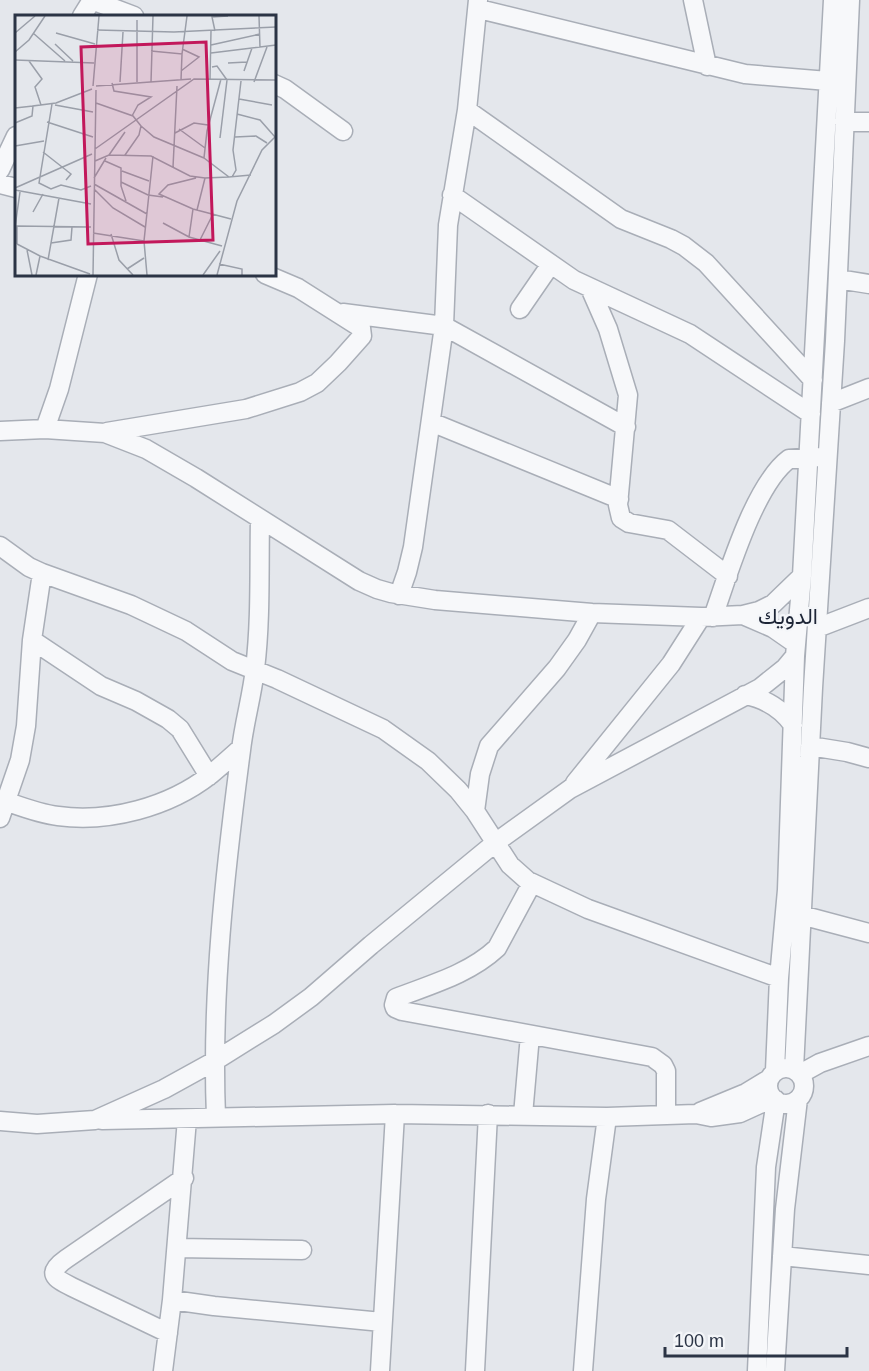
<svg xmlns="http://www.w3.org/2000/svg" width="869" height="1371" font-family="Helvetica,Vazirmatn,sans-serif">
  <rect width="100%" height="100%" fill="#e4e7ec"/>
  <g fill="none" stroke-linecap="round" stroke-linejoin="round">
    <!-- minor casing -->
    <g stroke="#a9aeb7" stroke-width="21">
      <path id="minor" d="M 92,0 L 134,16
        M 693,0 L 707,66
        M 479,9 L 745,74 L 828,81
        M 82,16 L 92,0
        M 274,84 L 285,89 L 343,131
        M 467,110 L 621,219 L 671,239 L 684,246 L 706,263 L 813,380
        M 844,122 L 869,122
        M 0,170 L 16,136
        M 0,184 L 16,188
        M 452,195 L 574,280 L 690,334 L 811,414
        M 838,279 L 869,284
        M 590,288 L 608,329 L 628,395 L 618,505 L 621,518 L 629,523 L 668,530 L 728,576
        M 520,309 L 551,264
        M 343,313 L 444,326 L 626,427
        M 831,403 L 869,388
        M 431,422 L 619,499
        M 45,429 L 105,433 L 146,449 L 196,478 L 359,581 L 377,589 L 391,593 L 435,600 L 592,613 L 701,617 L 743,615 L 759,611 L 773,604 L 802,576
        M 0,431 L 45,429 L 59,389 L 88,274
        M 107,432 L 246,409 L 300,392 L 317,383 L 338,363 L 362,336 L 361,328 L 298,288 L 265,274
        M 0,546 L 29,567 L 42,573 L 32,640 L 26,726 L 20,760 L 0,818
        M 42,573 L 131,605 L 186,631 L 232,661 L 277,679 L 383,729 L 428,761 L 458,790 L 475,811
        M 399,595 L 407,572 L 413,547 L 444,326 L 448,225 L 467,110 L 478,0
        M 592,613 L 577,640 L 557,668 L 489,746 L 480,774 L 475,811 L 510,865 L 528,881 L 588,909 L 779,978
        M 743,615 L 773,628 L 796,644
        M 713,617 C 728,575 754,485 789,459 L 820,457
        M 817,628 L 869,608
        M 32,640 L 101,686 L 136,701 L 168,719 L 180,729 L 209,776
        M 745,695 C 766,699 781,708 793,725
        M 810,746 L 847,752 L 869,758
        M 575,783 L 671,664 L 701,617
        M 5,801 C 22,807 40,814 58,816 C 109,823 169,807 210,775 C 221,766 231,757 241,748
        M 532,883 L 497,948 C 469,974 432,984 396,998 L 394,1005 L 395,1008 L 402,1011 L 652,1057 L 663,1065 L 666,1071 L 666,1115
        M 801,915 L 869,933
        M768 1086a18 18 0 1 1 36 0a18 18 0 1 1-36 0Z
        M 794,1069 L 813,688 L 835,341 L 850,0
        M 775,1071 L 779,978 L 787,890 L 795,656 L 802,576 L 833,0
        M 800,1074 L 820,1063 L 869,1046
        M 700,1112 L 746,1093 L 769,1079
        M 523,1115 L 530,1035
        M 216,1117 C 211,995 225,871 241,750 C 244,723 252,696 255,669 C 261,619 259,569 260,519
        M 102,1120 L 395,1114 L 607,1117 L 696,1114 L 711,1117 L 740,1113 L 773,1098
        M 0,1121 L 37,1124 L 95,1120 L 164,1089 L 213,1062 L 274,1024 L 311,997 L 371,945 L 495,843 L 570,789 L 760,688 L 785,668 L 795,656
        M 177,1248 L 302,1250
        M 782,1256 L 869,1265
        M 172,1300 L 187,1119
        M 168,1333 L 72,1287 C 54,1278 46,1273 66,1259 L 184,1178
        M 163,1371 L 172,1300 L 214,1306 L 382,1322
        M 380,1371 L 395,1114
        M 475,1371 L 488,1114
        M 583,1371 L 596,1199 L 607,1117
        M 757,1371 L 766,1167 L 776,1100
        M 775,1371 L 785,1209 L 798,1099"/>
    </g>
    <!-- minor -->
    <use href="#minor" stroke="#f7f8fa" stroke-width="18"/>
  </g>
  <g text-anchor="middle" stroke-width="4.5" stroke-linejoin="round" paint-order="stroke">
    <!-- neighbourhood labels -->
    <g font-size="22" fill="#1d2536" stroke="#f4f6f9">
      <text x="788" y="624">الدويك</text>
    </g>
  </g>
  <!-- overview -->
  <g transform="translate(15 15)">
    <rect width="261" height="261" fill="#e4e7ec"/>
    <path fill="none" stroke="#9a9fa9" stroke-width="1.5" d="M 244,1 L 245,33M 122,5 L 122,67M 82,15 L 159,17 L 261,12M 200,16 L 197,2 L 213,1M 0,18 L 20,1M 18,18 L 50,46M 41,18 L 80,29M 40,29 L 58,46M 196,30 L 245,19M 136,36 L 167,39 L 172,1M 0,37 L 14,25 L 30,1M 196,38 L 261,30M 0,45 L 79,48M 14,46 L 27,64 L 20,72 L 26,90M 0,47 L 0,85M 213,48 L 232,47M 197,52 L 202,51 L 212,65 L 205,123M 166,56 L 184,42 L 167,34M 229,56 L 237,33M 195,64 L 196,16M 206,64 L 192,116 L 189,143 L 214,162 L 236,160M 166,65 L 167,39M 105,67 L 108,17M 136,67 L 138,1M 239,67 L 252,32M 97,68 L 99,76 L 136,82 L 123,90 L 117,101M 78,71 L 84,1M 81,71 L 176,64M 224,84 L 257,90M 81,88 L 118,101 L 126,111 L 124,120 L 110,140M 37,89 L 24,168 L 36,174 L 46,170 L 66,175 L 76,171M 40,90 L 78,97M 0,93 L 18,91M 222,99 L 245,105 L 260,122M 32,107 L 78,122M 0,108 L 17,101 L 18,91 L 41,88 L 77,74M 126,111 L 139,122 L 189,143M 164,114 L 190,133M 160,118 L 179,108 L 193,110M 220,122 L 241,121 L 252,128M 0,131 L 29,126M 80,134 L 179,64 L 261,65M 28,137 L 56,159 L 51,165M 94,140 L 110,117M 80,146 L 94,140 L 136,141 L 175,161 L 190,163M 90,146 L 106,153 L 106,171 L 111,186M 158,152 L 162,71M 107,156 L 134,166M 217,162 L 221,155 L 218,135 L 226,66M 79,163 L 91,143M 181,163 L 153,170 L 144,179 L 178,194 L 216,204M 106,167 L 133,180 L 148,182M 79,169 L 132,199M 0,173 L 77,139M 79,174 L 98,193 L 130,212M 0,175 L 76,189M 182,195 L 190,163 L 214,162M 18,197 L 28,179M 148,208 L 174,222 L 207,231M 0,212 L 5,177M 78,218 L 129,226M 96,219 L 104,245 L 118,260M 174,222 L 178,194M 185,225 L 198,199M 36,228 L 56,225 L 57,212M 2,229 L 2,211 L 76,212M 2,229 L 25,241M 12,235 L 17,260M 33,245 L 44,183M 204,249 L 227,254 L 227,260M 112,254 L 129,243M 21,260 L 25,241 L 75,259M 78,260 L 81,75M 132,260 L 129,226 L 138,141M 188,260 L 205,236M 202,260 L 222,186 L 247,135 L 261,121"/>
    <path fill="#c2185b" fill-opacity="0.15" stroke="#c2185b" stroke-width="3" d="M 191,27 L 198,225 L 73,229 L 66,32 Z"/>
    <rect width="261" height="261" fill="none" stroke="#2b3445" stroke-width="3"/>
  </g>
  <!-- scale -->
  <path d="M665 1347v9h182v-9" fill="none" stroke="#2b3445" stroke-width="3"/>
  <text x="674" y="1347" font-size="18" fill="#2b3445" stroke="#f4f6f9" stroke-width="4.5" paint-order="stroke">100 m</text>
</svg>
